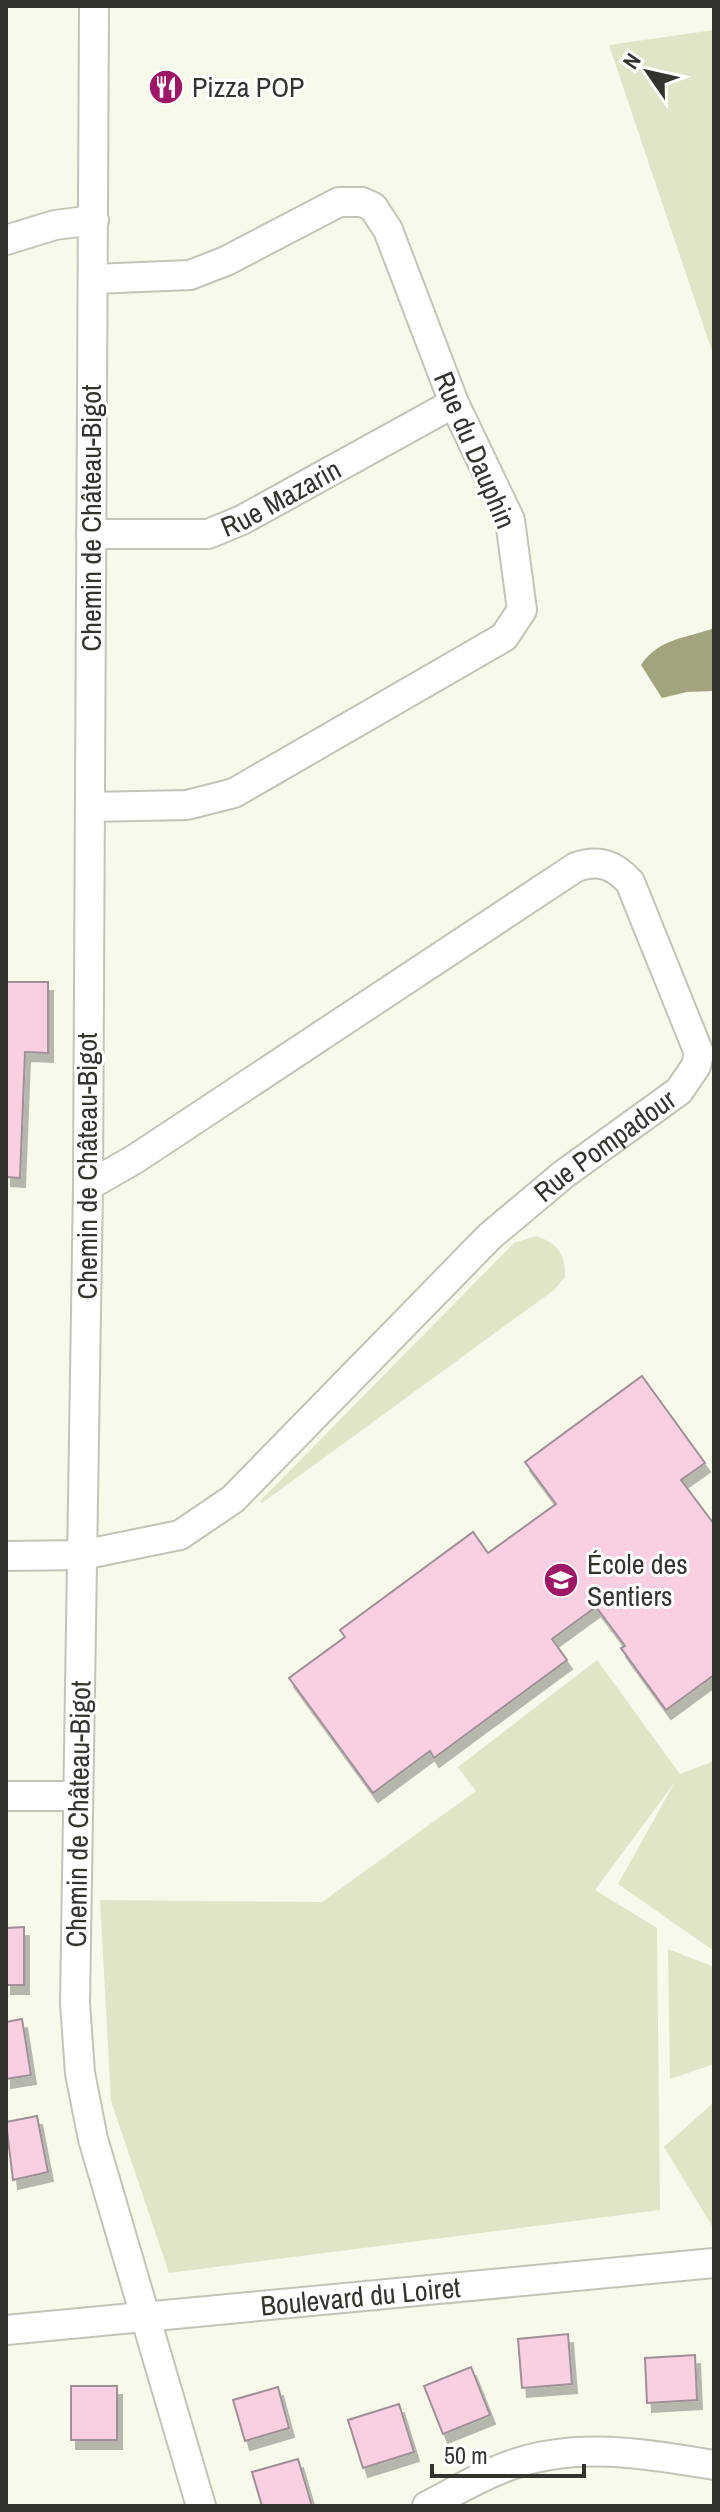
<svg xmlns="http://www.w3.org/2000/svg" width="720" height="2512" font-family="'Archivo Narrow',sans-serif">
  <defs>
    <filter id="shadow"><feDropShadow dx="5" dy="9" stdDeviation="0" flood-color="#0004"/></filter>
  </defs>
  <rect width="100%" height="100%" fill="#f7f9eb"/>
  <!-- green -->
  <path fill="#e1e4c7" d="M 714,30 L 714,357 L 609,45 Z
    M 536,1236 C 557,1243 566,1254 565,1277 L 554,1290 L 262,1503 L 260,1501 L 514,1243 Z
    M 597,1660 L 680,1774 L 714,1761 L 714,1951 L 618,1884 L 675,1782 L 595,1890 L 657,1928 L 660,2210 L 169,2273 L 111,2101 L 100,1900 L 322,1902 L 476,1791 L 458,1767 Z
    M 668,1949 L 714,1967 L 714,2064 L 670,2079 Z
    M 714,2102 L 714,2229 L 664,2147 Z"/>
  <!-- water -->
  <path fill="#a1a47d" d="M 714,628 L 714,691 L 687,692 L 662,698 L 641,665 C 660,637 686,639 714,628 Z"/>
  <!-- building -->
  <path fill="#facfe1" stroke="#9e9096" stroke-width="2" filter="url(#shadow)" d="M 6,982 L 48,982 L 48,1053 L 25,1052 L 20,1178 L 6,1177 Z
    M 642,1376 L 705,1463 L 681,1480 L 714,1524 L 714,1675 L 666,1710 L 621,1648 L 625,1646 L 596,1607 L 552,1639 L 567,1660 L 434,1758 L 430,1751 L 373,1793 L 289,1678 L 345,1637 L 340,1630 L 473,1532 L 488,1553 L 556,1504 L 525,1462 Z
    M 24,1927 L 24,1985 L 6,1985 L 6,1928 Z
    M 22,2019 L 31,2075 L 6,2079 L 6,2022 Z
    M 37,2116 L 48,2172 L 13,2180 L 6,2122 Z
    M 568,2334 L 572,2384 L 522,2388 L 518,2339 Z
    M 695,2355 L 697,2400 L 647,2403 L 645,2358 Z
    M 471,2367 L 490,2415 L 443,2434 L 424,2386 Z
    M 71,2386 L 117,2386 L 117,2440 L 71,2440 Z
    M 278,2387 L 289,2428 L 245,2441 L 233,2400 Z
    M 399,2404 L 414,2452 L 363,2468 L 348,2420 Z
    M 298,2459 L 312,2506 L 262,2506 L 252,2472 Z"/>
  <g fill="none" stroke-linecap="round" stroke-linejoin="round">
    <!-- minor casing -->
    <g stroke="#c3c4b7" stroke-width="32">
      <g id="minor">
        <path d="M 94,6 L 88,1186 L 75,2003 L 80,2073 L 93,2139 L 201,2506"/>
        <path d="M 6,240 L 55,225 L 94,220"/>
        <path id="s1" d="M 91,534 L 208,534 L 242,520 L 454,403"/>
        <path d="M 90,807 L 187,805 L 234,793 L 504,637 L 522,610 L 510,520 L 454,403 L 388,230 L 373,207 L 362,202 L 339,202 L 226,261 L 190,275 L 93,279"/>
        <path id="s2" d="M 6,1556 L 82,1555 L 180,1535 L 233,1499 L 490,1236 L 564,1174 L 679,1091 L 696,1066 L 699,1053 L 630,882 C 614,865 600,859 576,867 L 135,1159 L 88,1186"/>
        <path d="M 6,1796 L 77,1796"/>
        <path id="s3" d="M 6,2330 L 714,2263"/>
        <path d="M 427,2506 C 454,2492 482,2475 511,2465 C 577,2441 648,2454 714,2465"/>
      </g>
    </g>
    <!-- minor -->
    <use href="#minor" stroke="#fff" stroke-width="28"/>
  </g>
  <!-- icons -->
  <defs>
    <g id="restaurant-disc" transform="scale(1.8)"><circle r="9.5" fill="#9e1766" stroke="#fff"/><path d="M-5-6h1v4h1v-4h1v4h1v-4h1v5L-1.5 .5V6h-2V.5L-5-1ZM5-6V6H3V1.5H1.5Q1.5-4 5-6Z" fill="#fff"/></g>
    <g id="school-disc" transform="scale(1.8)"><circle r="9.5" fill="#9e1766" stroke="#fff"/><path d="M0-5L7-2L0 1L-7-2ZM-4 1L0 2.5L4 1V4Q0 6-4 4Z" fill="#fff"/></g>
  </defs>
  <g fill-rule="evenodd">
    <use href="#restaurant-disc" x="166" y="87"/>
    <use href="#school-disc" x="561" y="1580"/>
  </g>
  <g text-anchor="middle" stroke-width="6" stroke-linejoin="round" paint-order="stroke">
    <!-- poi labels -->
    <g font-size="28" fill="#34342f" stroke="#fff" text-anchor="start">
      <text x="192" y="97">Pizza POP</text>
      <text x="587" y="1574">École des<tspan x="587" dy="32">Sentiers</tspan></text>
    </g>
    <!-- street labels -->
    <g font-size="28" fill="#34342f" stroke="#fff">
      <text transform="translate(475 450) rotate(67)" y="10">Rue du Dauphin</text>
      <text dy="10" stroke="none"><textPath href="#s1" startOffset="198">Rue Mazarin</textPath></text>
      <text transform="translate(91 518) rotate(-90)" y="10">Chemin de Château-Bigot</text>
      <text dy="10" stroke="none"><textPath href="#s2" startOffset="754">Rue Pompadour</textPath></text>
      <text transform="translate(87 1166) rotate(-90)" y="10">Chemin de Château-Bigot</text>
      <text transform="translate(78 1814) rotate(-89)" y="10">Chemin de Château-Bigot</text>
      <text dy="10" stroke="none"><textPath href="#s3" startOffset="356">Boulevard du Loiret</textPath></text>
    </g>
  </g>
  <!-- border -->
  <rect width="720" height="2512" fill="none" stroke="#34342f" stroke-width="16"/>
  <!-- north arrow -->
  <g transform="translate(648 72) rotate(304)" stroke="#ffffff" stroke-width="6" paint-order="stroke">
  <path d="M0-6L14 30L0 20L-14 30Z" fill="#34342f"/>
  <text y="-12" font-size="22" font-weight="bold" text-anchor="middle" fill="#34342f">N</text>
  </g>
  <!-- scale -->
  <path d="M432 2464v12h152v-12" fill="none" stroke="#34342f" stroke-width="4"/>
  <text x="444" y="2464" font-size="24" fill="#34342f" stroke="#ffffff" stroke-width="6" paint-order="stroke">50 m</text>
</svg>
